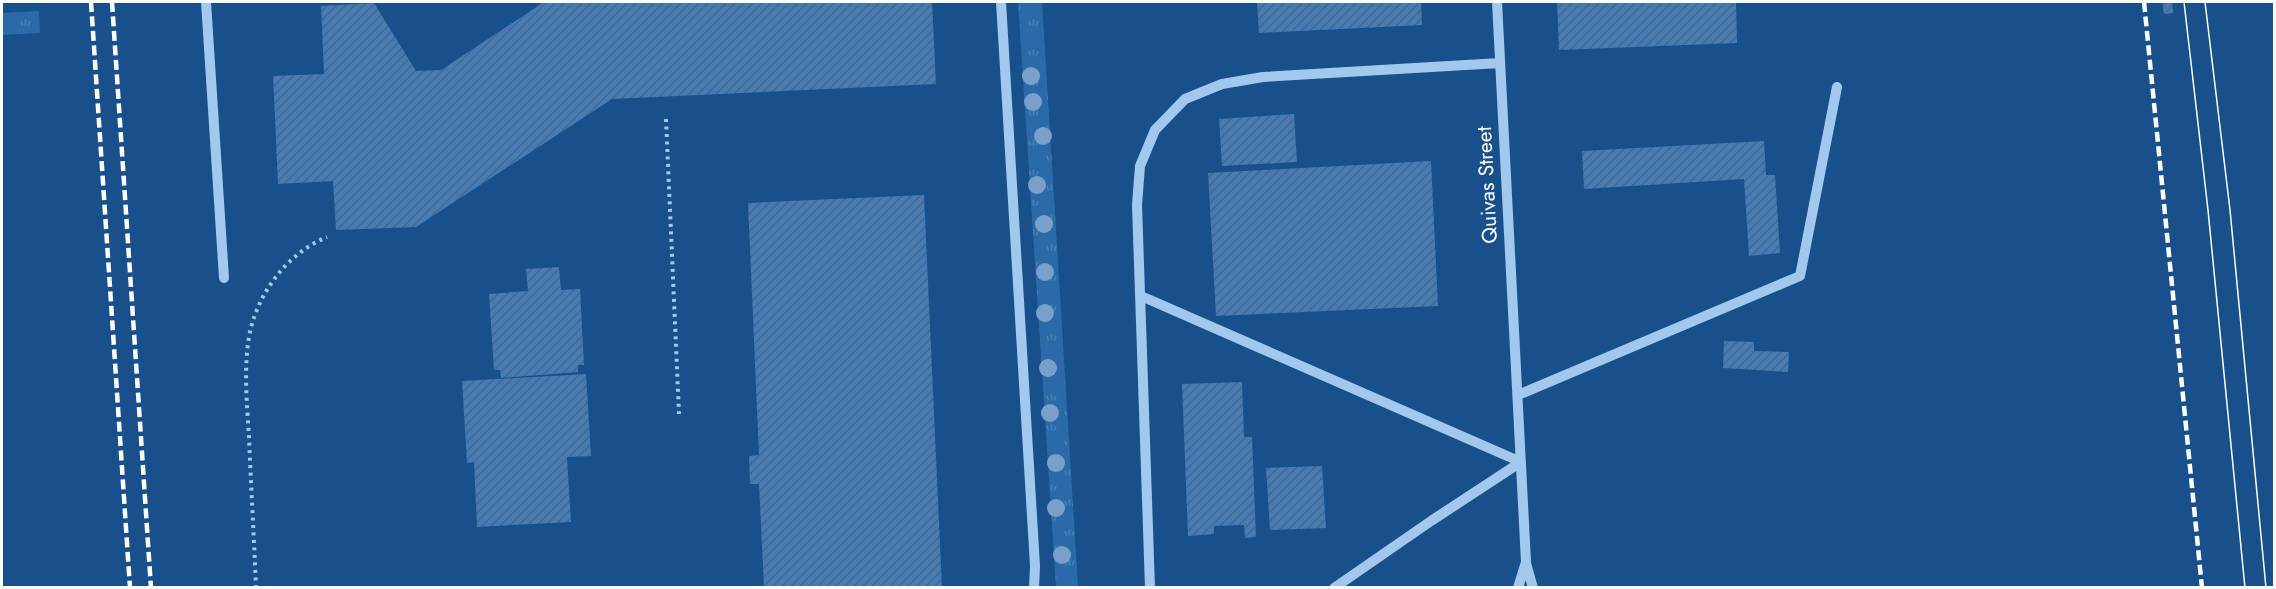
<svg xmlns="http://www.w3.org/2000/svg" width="2276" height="589" font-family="Jost,sans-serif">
  <defs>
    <pattern id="grass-tufts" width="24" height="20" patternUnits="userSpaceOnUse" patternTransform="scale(1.5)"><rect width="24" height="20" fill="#2b6aa9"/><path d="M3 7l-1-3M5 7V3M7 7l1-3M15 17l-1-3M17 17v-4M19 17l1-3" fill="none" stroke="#4b80b6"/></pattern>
    <pattern id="building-hatch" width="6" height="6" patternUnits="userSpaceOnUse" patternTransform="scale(1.5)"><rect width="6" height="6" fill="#457cb5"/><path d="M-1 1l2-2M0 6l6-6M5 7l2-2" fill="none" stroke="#486686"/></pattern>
  </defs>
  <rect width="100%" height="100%" fill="#18508b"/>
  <!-- grass -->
  <path fill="url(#grass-tufts)" d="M 1018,2 L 1042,2 L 1078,587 L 1056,587 Z
    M 39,11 L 40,33 L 2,35 L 2,13 Z"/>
  <!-- building -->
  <path fill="url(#building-hatch)" d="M 544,2 L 932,2 L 936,84 L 612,99 L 416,227 L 336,230 L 333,181 L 278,184 L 273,76 L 324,74 L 321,6 L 374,3 L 416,71 L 441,70 Z
    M 1257,2 L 1421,2 L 1422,25 L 1259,33 Z
    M 1557,2 L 1736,2 L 1737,43 L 1559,50 Z
    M 2162,2 L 2172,2 L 2173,13 L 2164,14 Z
    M 1294,114 L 1297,162 L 1222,166 L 1219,119 Z
    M 1764,141 L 1766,175 L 1775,175 L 1780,253 L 1749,256 L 1744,179 L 1584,189 L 1582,151 Z
    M 1431,161 L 1438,306 L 1216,316 L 1208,173 Z
    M 924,195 L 942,588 L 764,588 L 759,484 L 750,484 L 749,456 L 759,455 L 748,203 Z
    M 559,267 L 561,290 L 580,289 L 584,365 L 578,365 L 578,372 L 501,378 L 500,370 L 494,370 L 489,294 L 528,291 L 526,269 Z
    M 1724,341 L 1754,342 L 1754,351 L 1789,352 L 1788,372 L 1723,368 Z
    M 586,374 L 591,456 L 567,457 L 571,522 L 477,527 L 474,462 L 467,463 L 462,381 Z
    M 1242,382 L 1244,437 L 1252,437 L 1256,537 L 1245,538 L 1244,525 L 1214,526 L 1214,534 L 1188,536 L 1182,384 Z
    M 1322,466 L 1326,528 L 1270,530 L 1266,468 Z"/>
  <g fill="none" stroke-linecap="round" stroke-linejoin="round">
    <!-- path -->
    <path stroke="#a2c8ee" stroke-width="4" stroke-dasharray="3 4.5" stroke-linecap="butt" d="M 666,119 L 679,414
      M 256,588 C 254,537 251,487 249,437 C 247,403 243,366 250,332 C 259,291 288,253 327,237"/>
    <!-- minor -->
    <path stroke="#a2c8ee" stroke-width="10" d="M 206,2 L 224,278
      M 1001,2 L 1035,566 L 1034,588
      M 1497,2 L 1526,562 L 1518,588
      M 1141,296 L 1521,462
      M 1518,395 L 1800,276 L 1837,87
      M 1526,563 L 1533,588
      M 1150,588 L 1137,205 L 1140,166 L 1155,130 L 1185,99 L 1222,84 L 1263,77 L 1500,63
      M 1334,588 L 1431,521 L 1521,462"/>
    <!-- tram -->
    <path stroke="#fff" stroke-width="1.5" d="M 2184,2 L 2208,210 L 2245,588
      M 2205,2 L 2230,210 L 2266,588"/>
    <!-- rail -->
    <path stroke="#fff" stroke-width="4.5" stroke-dasharray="10 4.5" stroke-linecap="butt" d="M 91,2 L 130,588
      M 112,2 L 151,588
      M 2144,2 L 2202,588"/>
  </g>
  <!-- trees -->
  <g fill="#79a0c8">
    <circle cx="1031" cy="76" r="9"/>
    <circle cx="1033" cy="102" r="9"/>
    <circle cx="1043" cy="136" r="9"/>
    <circle cx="1037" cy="185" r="9"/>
    <circle cx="1044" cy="224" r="9"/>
    <circle cx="1045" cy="272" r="9"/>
    <circle cx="1045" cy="313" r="9"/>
    <circle cx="1048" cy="368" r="9"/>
    <circle cx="1050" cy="413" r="9"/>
    <circle cx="1056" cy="463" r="9"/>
    <circle cx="1056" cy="508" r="9"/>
    <circle cx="1062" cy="555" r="9"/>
  </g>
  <g text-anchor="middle" stroke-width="4.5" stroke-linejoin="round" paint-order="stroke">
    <!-- street labels -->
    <g font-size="21" fill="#fff" stroke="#18508b">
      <text transform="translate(1487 185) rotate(-93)" y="7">Quivas Street</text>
    </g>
  </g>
  <!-- border -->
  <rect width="2276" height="589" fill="none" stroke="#ffffff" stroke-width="6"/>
</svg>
